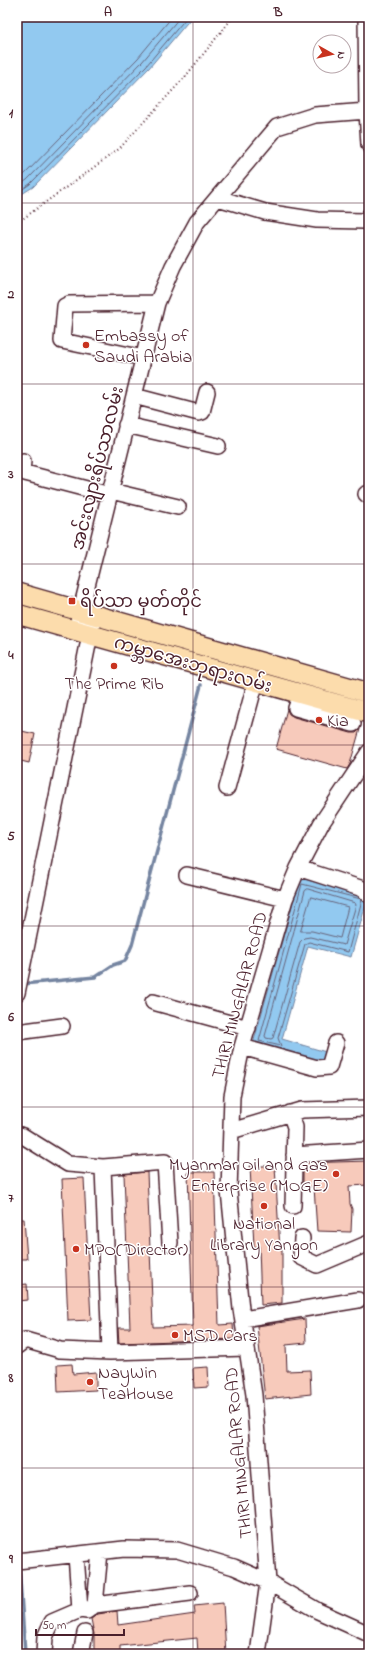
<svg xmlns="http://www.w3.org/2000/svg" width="386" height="1671" font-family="'Indie Flower','Noto Sans Myanmar',sans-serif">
  <rect width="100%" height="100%" fill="#fff"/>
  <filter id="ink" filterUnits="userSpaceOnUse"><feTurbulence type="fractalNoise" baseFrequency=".025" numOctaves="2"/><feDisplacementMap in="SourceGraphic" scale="8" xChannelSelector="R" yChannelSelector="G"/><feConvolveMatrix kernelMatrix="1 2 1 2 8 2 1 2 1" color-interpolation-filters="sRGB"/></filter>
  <g filter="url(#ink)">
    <!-- water -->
    <path fill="#92c9f0" stroke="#7585a1" d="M 17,17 L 192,17 L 149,68 L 33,187 L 17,197 Z
      M 300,878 L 368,897 L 351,957 L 308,946 L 282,1039 L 326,1052 L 323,1063 L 253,1044 Z"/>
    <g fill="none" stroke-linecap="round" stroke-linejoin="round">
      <!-- shore -->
      <path stroke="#67637a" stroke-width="1" d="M 17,180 L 23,176 L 138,58 L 172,17
        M 17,187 L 27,180 L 142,62 L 180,17
        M 17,193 L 30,184 L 146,66 L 187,17
        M 308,889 L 355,903 L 356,905 L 344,945 L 310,937 L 304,938 L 300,942 L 273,1038 L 271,1039 L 266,1038 L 265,1036 L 305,891 Z
        M 311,897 L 348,907 L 340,938 L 312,931 L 301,931 Z
        M 361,899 L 302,884 L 259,1041 L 281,1046 L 278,1038 L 305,944 L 309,942 L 348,952 L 362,900"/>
      <!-- stream -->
      <path stroke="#7585a1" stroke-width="3.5" d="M 23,984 L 95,977 L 113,965 L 125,961 L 132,945 L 201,685
        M 17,1545 L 18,1557
        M 19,1564 L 25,1654"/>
    </g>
    <!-- building -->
    <path fill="#f7cabb" stroke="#4a1f2b" d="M 287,709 L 289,714 L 294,717 L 351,733 L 356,733 L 360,729 L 350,764 L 347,769 L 276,749 Z
      M 17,730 L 35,734 L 29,763 L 17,760 Z
      M 369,1161 L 369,1185 L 349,1186 L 350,1204 L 352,1209 L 351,1232 L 317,1231 L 314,1187 L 303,1187 L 303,1163 Z
      M 250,1166 L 275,1166 L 280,1250 L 282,1250 L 282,1303 L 261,1305 L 259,1246 L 254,1247 Z
      M 147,1172 L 153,1327 L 193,1326 L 188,1172 L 214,1172 L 219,1325 L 233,1324 L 234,1339 L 119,1343 L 118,1328 L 130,1328 L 124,1174 Z
      M 84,1178 L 91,1320 L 68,1321 L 62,1179 Z
      M 17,1219 L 24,1219 L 27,1259 L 17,1259 Z
      M 27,1284 L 28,1300 L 17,1301 L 17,1285 Z
      M 305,1319 L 306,1343 L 286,1345 L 287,1371 L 310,1370 L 311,1394 L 265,1399 L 257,1326 Z
      M 72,1364 L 73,1374 L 96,1372 L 96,1390 L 58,1392 L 57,1365 Z
      M 208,1367 L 209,1387 L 194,1388 L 193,1368 Z
      M 223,1603 L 226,1654 L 198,1654 L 197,1638 L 120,1646 L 120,1654 L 94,1654 L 94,1634 L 91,1619 L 98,1614 L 117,1611 L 118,1625 L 195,1614 L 194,1606 Z"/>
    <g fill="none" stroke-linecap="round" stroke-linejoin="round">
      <!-- minor casing -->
      <g stroke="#4a1f2b" stroke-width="18">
        <path id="minor" d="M 367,111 L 369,145
          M 218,198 L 265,212 L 317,220 L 364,221 L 367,221 L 369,216
          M 144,358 L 62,341 L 65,306 L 69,304 L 157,303
          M 134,396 L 199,413 L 202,412 L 207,392
          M 126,425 L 218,446
          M 23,461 L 22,472 L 25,473 L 110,495
          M 111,491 L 178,507
          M 366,494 L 369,496
          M 76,630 L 157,303 L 173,266 L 197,222 L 277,127 L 315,115 L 367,111 L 366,17
          M 301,694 L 296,708 L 353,724
          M 227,788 L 256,681
          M 298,868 L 363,889 L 369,895
          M 187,875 L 285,899
          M 17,993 L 92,625
          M 153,1002 L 248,1028
          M 17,1032 L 62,1026
          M 242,1047 L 317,1068 L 329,1067 L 336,1043
          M 290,1113 L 295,1127 L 293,1206
          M 231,1131 L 302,1110 L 369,1108
          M 17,1134 L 23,1136 L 68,1164 L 103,1167
          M 294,1155 L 369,1150
          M 302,1238 L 301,1257 L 317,1265 L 369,1243
          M 170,1243 L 165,1162 L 103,1167 L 110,1352 L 247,1348
          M 243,1319 L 358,1300
          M 17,1346 L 25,1340 L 60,1350 L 110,1352
          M 76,1555 L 80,1610
          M 17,1561 L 124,1549 L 177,1550 L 234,1567 L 268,1582 L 318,1611 L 369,1634
          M 95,1605 L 190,1593
          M 44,1654 L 45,1637 L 52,1622 L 80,1610 L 87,1611 L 95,1605 L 100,1552
          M 81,1654 L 85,1633
          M 258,1654 L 268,1582 L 254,1395 L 241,1309 L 229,1191 L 232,1096 L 242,1047 L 285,899 L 298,868 L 321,824 L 369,752"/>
      </g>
      <!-- major casing -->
      <g stroke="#4a1f2b" stroke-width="22">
        <path id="major" d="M 17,593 L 369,693
          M 17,614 L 369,713"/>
      </g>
      <!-- path -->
      <path stroke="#4a1f2b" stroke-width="2" stroke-dasharray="1 3" stroke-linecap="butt" d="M 17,223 L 119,149 L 185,77 L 233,17"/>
      <!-- minor -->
      <use href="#minor" stroke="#fff" stroke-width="15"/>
      <!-- major -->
      <use href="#major" stroke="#fcdcac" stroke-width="19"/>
    </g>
  </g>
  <!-- grid -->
  <path fill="none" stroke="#4a1f2b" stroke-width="1" stroke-opacity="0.55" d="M 193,17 L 193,1654M 17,203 L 369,203M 17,384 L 369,384M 17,564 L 369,564M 17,745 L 369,745M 17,926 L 369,926M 17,1107 L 369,1107M 17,1287 L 369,1287M 17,1468 L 369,1468"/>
  <!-- markers -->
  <g fill="#c8321e" stroke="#fff" stroke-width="1.5">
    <circle cx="86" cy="345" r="4"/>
    <rect x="68" y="597" width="8" height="8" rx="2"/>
    <circle cx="114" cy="666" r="4"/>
    <circle cx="319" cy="720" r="4"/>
    <circle cx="336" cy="1174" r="4"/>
    <circle cx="264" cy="1206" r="4"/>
    <circle cx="76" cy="1249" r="4"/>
    <circle cx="175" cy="1335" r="4"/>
    <circle cx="90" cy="1382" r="4"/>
  </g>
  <g text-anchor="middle" stroke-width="3" stroke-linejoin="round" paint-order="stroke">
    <!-- poi labels -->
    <g font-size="18" fill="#4a1f2b" stroke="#fff" text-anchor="start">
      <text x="94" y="341">Embassy of<tspan x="94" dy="21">Saudi Arabia</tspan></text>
      <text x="80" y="607">ရိပ်သာ မှတ်တိုင်</text>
      <text x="114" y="689" text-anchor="middle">The Prime Rib</text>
      <text x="327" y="726">Kia</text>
      <text x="328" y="1170" text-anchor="end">Myanmar Oil and Gas<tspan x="328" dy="21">Enterprise (MOGE)</tspan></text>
      <text x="264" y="1229" text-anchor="middle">National<tspan x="264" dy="21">Library Yangon</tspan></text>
      <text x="84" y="1255">MPO(Director)</text>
      <text x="183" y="1341">MSD Cars</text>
      <text x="98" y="1378">NayWin<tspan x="98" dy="21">TeaHouse</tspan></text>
    </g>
    <!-- street labels -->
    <g font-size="18" fill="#4a1f2b" stroke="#fff">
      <text transform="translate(97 468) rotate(-76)" y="6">အင်းလျားရိပ်သာလမ်း</text>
      <text transform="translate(193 664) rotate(16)" y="6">ကမ္ဘာအေးဘုရားလမ်း</text>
      <text transform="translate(239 995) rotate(-75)" y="6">THIRI MINGALAR ROAD</text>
      <text transform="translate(238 1453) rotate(-95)" y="6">THIRI MINGALAR ROAD</text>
    </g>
  </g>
  <!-- margin -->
  <rect width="386" height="1671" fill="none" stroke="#fff" stroke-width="44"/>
  <!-- north arrow -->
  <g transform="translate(332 54) rotate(98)"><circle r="19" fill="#ffffff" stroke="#b7a5aa"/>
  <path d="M0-3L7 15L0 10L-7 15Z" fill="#c8321e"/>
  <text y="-6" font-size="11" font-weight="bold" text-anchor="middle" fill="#4a1f2b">N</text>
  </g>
  <!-- scale -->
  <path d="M36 1629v6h88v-6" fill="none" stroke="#4a1f2b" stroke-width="2"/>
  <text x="42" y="1629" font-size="12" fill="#4a1f2b" stroke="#ffffff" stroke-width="3" paint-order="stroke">50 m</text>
  <rect x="22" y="22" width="342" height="1627" fill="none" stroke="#4a1f2b" stroke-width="1.5"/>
  <g font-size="13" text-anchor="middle" font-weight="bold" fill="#4a1f2b">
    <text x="108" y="16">A</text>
    <text x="278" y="16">B</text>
    <text x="11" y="117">1</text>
    <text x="11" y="298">2</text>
    <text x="11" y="478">3</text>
    <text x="11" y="659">4</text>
    <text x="11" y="840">5</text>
    <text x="11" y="1021">6</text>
    <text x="11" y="1202">7</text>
    <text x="11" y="1382">8</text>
    <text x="11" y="1563">9</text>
  </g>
</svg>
